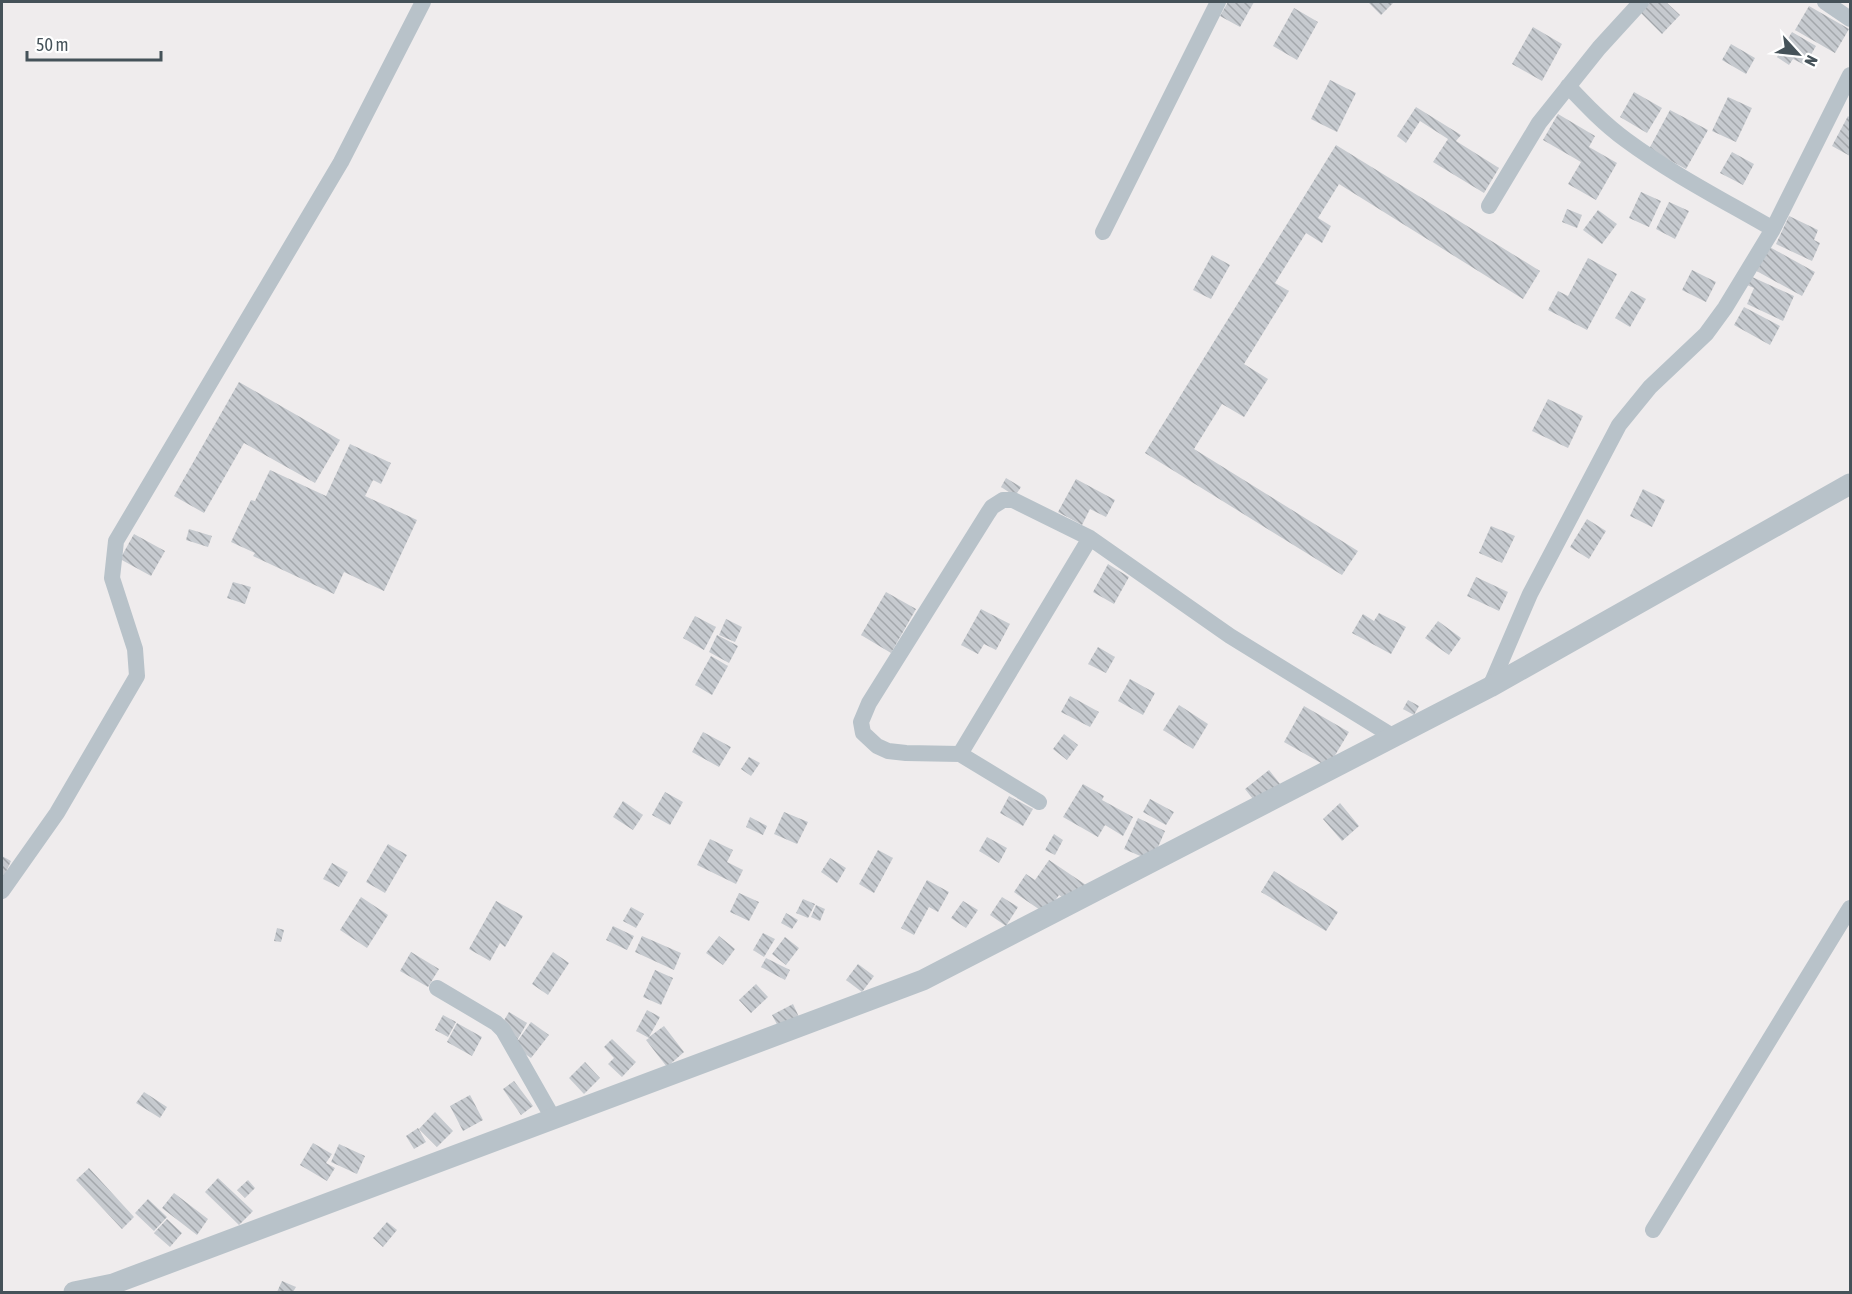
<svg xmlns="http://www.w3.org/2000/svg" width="1852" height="1294" font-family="'Asap Condensed',sans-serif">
  <defs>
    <pattern id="building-back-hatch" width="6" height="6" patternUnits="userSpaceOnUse" patternTransform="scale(1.5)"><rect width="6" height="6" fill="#c6cacf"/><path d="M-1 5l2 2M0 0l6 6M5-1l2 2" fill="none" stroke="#a3a7ab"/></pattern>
  </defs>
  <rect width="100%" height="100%" fill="#efeced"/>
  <!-- building -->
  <path fill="url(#building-back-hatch)" d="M 1228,2 L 1254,2 L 1240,27 L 1220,16 Z
    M 1368,2 L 1394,2 L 1381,15 Z
    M 1650,2 L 1666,2 L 1680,15 L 1662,34 L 1640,12 Z
    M 1809,6 L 1849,29 L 1835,53 L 1795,30 Z
    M 1294,8 L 1318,22 L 1297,60 L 1273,46 Z
    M 1533,27 L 1562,44 L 1542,81 L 1512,64 Z
    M 1792,32 L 1816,46 L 1805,65 L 1793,59 L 1789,65 L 1777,57 Z
    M 1731,44 L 1755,58 L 1746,74 L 1722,60 Z
    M 1330,80 L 1356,93 L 1337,132 L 1311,119 Z
    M 1634,92 L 1662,108 L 1647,133 L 1620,117 Z
    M 1728,97 L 1752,108 L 1736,142 L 1712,131 Z
    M 1416,107 L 1461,135 L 1456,141 L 1499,168 L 1484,193 L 1433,162 L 1448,139 L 1420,121 L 1406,143 L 1397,136 Z
    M 1670,110 L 1708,130 L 1686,169 L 1649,149 Z
    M 1558,114 L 1595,136 L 1589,147 L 1617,163 L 1596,200 L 1568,184 L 1581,162 L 1543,140 Z
    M 1848,116 L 1850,118 L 1850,156 L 1832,146 Z
    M 1336,145 L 1540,271 L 1523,299 L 1339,184 L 1318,218 L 1331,226 L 1322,243 L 1306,233 L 1275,283 L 1289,291 L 1244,364 L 1268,379 L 1244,417 L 1222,404 L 1194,449 L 1358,551 L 1342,575 L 1145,453 Z
    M 1732,152 L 1754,164 L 1743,185 L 1720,173 Z
    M 1641,192 L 1661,201 L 1649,227 L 1629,218 Z
    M 1669,202 L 1689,211 L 1675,239 L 1656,229 Z
    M 1567,209 L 1582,215 L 1577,228 L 1562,222 Z
    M 1598,210 L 1617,224 L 1602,244 L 1583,230 Z
    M 1789,216 L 1818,230 L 1814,240 L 1820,243 L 1812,261 L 1776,244 Z
    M 1766,245 L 1815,272 L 1802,296 L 1753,269 Z
    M 1212,255 L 1230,265 L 1211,299 L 1193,290 Z
    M 1588,258 L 1617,274 L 1587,330 L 1548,310 L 1558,291 L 1568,296 Z
    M 1692,270 L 1716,282 L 1706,302 L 1682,290 Z
    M 1750,276 L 1794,296 L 1783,321 L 1747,304 L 1754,288 L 1747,285 Z
    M 1631,291 L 1646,299 L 1630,327 L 1615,318 Z
    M 1744,307 L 1780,326 L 1770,345 L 1734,325 Z
    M 239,382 L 340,440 L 315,483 L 244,443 L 204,513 L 174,496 Z
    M 1548,399 L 1583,416 L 1568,448 L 1532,431 Z
    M 350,444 L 391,463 L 381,484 L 373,480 L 365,496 L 417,520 L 384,591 L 344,572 L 334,594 L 253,556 L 255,553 L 231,542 L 251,500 L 255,501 L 270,470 L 326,496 Z
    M 1006,478 L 1021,487 L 1015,496 L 1001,487 Z
    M 1076,479 L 1115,500 L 1106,517 L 1090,509 L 1082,525 L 1058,512 Z
    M 1643,489 L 1665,500 L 1652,527 L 1630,516 Z
    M 1587,519 L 1606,531 L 1589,559 L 1570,547 Z
    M 1491,526 L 1515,536 L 1502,563 L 1479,553 Z
    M 189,529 L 212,536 L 208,547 L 186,540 Z
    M 134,534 L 165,551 L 151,576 L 120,559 Z
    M 1108,564 L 1129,577 L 1114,604 L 1093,592 Z
    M 1476,577 L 1508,592 L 1499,611 L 1467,596 Z
    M 233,582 L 251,587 L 245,604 L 227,598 Z
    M 886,592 L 916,609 L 891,653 L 861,635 Z
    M 981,609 L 1010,624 L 996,650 L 984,644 L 978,654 L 961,645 Z
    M 1379,613 L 1406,627 L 1391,654 L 1352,633 L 1363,614 L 1374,621 Z
    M 695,616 L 716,627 L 704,650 L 683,638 Z
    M 726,619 L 742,627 L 735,642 L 719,635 Z
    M 1438,621 L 1461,638 L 1449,655 L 1425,638 Z
    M 717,635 L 738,646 L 729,663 L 709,652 Z
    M 1098,647 L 1115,657 L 1106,673 L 1088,664 Z
    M 711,656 L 728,666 L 712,695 L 695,685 Z
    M 1130,679 L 1155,693 L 1143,715 L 1118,701 Z
    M 1070,696 L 1099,712 L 1090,727 L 1061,712 Z
    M 1408,700 L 1419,706 L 1414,715 L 1403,709 Z
    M 1179,705 L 1208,724 L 1193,749 L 1163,730 Z
    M 1304,706 L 1349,732 L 1328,767 L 1284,742 Z
    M 703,732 L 731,747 L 719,767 L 692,752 Z
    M 1064,734 L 1078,745 L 1067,760 L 1053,749 Z
    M 749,757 L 760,763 L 751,776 L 741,769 Z
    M 1269,770 L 1284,789 L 1260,808 L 1245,789 Z
    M 1083,784 L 1104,796 L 1102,800 L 1133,817 L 1123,836 L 1105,825 L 1098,837 L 1063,817 Z
    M 665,792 L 683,802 L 670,825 L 652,815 Z
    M 1009,796 L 1033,809 L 1023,826 L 1000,813 Z
    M 1150,799 L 1174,812 L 1166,825 L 1143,812 Z
    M 623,801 L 643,815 L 633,830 L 613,817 Z
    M 1340,803 L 1359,826 L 1342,841 L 1323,819 Z
    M 784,812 L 808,822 L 797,844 L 774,834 Z
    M 750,817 L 767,826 L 763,835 L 746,827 Z
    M 1138,818 L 1165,831 L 1152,861 L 1124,849 Z
    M 1054,834 L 1063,840 L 1055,855 L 1045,850 Z
    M 987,837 L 1007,848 L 999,863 L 979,851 Z
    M 710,839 L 733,850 L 727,862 L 743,870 L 736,884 L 697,865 Z
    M 388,844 L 407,855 L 385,893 L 366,882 Z
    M 878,850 L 893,858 L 874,893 L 859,884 Z
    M 2,856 L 11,861 L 2,881 Z
    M 830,858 L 846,868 L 837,883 L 821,872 Z
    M 1049,860 L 1089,887 L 1076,907 L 1059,895 L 1046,914 L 1014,892 L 1026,874 L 1035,880 Z
    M 332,863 L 348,872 L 339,887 L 323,879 Z
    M 1274,871 L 1338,912 L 1326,931 L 1261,892 Z
    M 927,880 L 949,892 L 938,912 L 929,907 L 914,935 L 901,928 Z
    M 739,893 L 759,902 L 749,921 L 730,912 Z
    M 361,897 L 388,915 L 367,948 L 340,930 Z
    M 1002,897 L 1018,907 L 1006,926 L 990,915 Z
    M 803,899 L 815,904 L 808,918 L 796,913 Z
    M 496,901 L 523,916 L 505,947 L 500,943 L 490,961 L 469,949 Z
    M 963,901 L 978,910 L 966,928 L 951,918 Z
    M 816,905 L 825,909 L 820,921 L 811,917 Z
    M 631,907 L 644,914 L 636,928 L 623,921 Z
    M 786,913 L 798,920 L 792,929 L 781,923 Z
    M 613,926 L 634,936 L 627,950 L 606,940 Z
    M 277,928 L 284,930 L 281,942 L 274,941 Z
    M 763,933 L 775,939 L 764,957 L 753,950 Z
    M 642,936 L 681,953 L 674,970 L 635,952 Z
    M 719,936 L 735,949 L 723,965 L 706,953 Z
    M 785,937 L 799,948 L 786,965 L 772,954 Z
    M 411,952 L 439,969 L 428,987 L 400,971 Z
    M 553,952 L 569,963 L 548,995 L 532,984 Z
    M 766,958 L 790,970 L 785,980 L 761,967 Z
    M 858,964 L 874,976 L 862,992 L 846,980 Z
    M 655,970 L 673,978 L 661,1005 L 643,997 Z
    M 756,984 L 768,997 L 751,1013 L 739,1000 Z
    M 793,1004 L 799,1017 L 779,1028 L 772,1015 Z
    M 647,1010 L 660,1017 L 649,1037 L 664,1026 L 684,1052 L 667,1067 L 646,1040 L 649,1038 L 636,1031 Z
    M 509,1012 L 527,1023 L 515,1044 L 496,1034 Z
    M 443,1015 L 456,1022 L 448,1037 L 435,1030 Z
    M 531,1022 L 549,1035 L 531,1058 L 514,1046 Z
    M 457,1023 L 482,1037 L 472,1056 L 447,1042 Z
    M 612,1039 L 636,1062 L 622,1077 L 608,1064 L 614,1058 L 604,1047 Z
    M 585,1062 L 600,1078 L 584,1094 L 569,1078 Z
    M 514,1081 L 533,1106 L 521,1115 L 503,1089 Z
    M 144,1092 L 167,1107 L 160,1118 L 136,1103 Z
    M 470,1095 L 483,1120 L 463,1131 L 450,1106 Z
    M 435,1112 L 453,1131 L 437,1147 L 419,1129 Z
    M 418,1128 L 426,1142 L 414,1149 L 406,1136 Z
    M 313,1143 L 332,1154 L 326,1163 L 335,1168 L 327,1181 L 300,1165 Z
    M 339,1144 L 365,1156 L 357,1174 L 331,1162 Z
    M 89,1168 L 134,1217 L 122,1229 L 76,1180 Z
    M 218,1178 L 253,1211 L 239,1225 L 205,1192 Z
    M 248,1180 L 255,1188 L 245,1198 L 237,1190 Z
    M 174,1193 L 208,1219 L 197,1235 L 162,1208 Z
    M 148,1199 L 167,1217 L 154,1231 L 135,1213 Z
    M 167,1219 L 182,1233 L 170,1247 L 154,1233 Z
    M 387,1222 L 397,1230 L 383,1247 L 373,1238 Z
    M 282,1281 L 296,1287 L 293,1292 L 277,1292 Z"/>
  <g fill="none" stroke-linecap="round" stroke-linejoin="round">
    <!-- minor -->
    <path stroke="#b8c2c9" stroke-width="16" d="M 1825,2 L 1850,19
      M 1568,86 C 1586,105 1604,124 1626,140 C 1672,174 1723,200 1773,229
      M 1489,206 L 1539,123 L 1599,48 L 1641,2
      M 1103,232 L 1218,2
      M 1490,687 L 1530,594 L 1619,425 L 1650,387 L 1706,334 L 1725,308 L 1773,229 L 1850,75
      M 960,754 L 1090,538
      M 1039,802 L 960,754 L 906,753 L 888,751 L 877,746 L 863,733 L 861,722 L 869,703 L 988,513 L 992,507 L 1003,500 L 1013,500 L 1090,538 L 1230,636 L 1394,737
      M 2,891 L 57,813 L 137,676 L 135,649 L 112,578 L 116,541 L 341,162 L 423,2
      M 437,988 L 496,1023 L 503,1030 L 553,1118
      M 1653,1230 L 1850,908"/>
    <!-- tertiary -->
    <path stroke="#b8c2c9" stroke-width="21" d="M 74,1292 L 113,1284 L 923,980 L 1490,687 L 1850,484"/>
  </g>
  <!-- border -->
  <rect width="1852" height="1294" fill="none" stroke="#455259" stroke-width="6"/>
  <!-- north arrow -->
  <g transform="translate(1798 54) rotate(117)" stroke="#ffffff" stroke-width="4.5" paint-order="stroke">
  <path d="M0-4.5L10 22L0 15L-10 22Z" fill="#455259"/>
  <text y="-9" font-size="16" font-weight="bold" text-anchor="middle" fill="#455259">N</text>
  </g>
  <!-- scale -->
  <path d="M27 51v9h134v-9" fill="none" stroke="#455259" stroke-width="3"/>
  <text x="36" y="51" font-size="18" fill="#455259" stroke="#ffffff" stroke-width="4.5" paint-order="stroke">50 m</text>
</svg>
